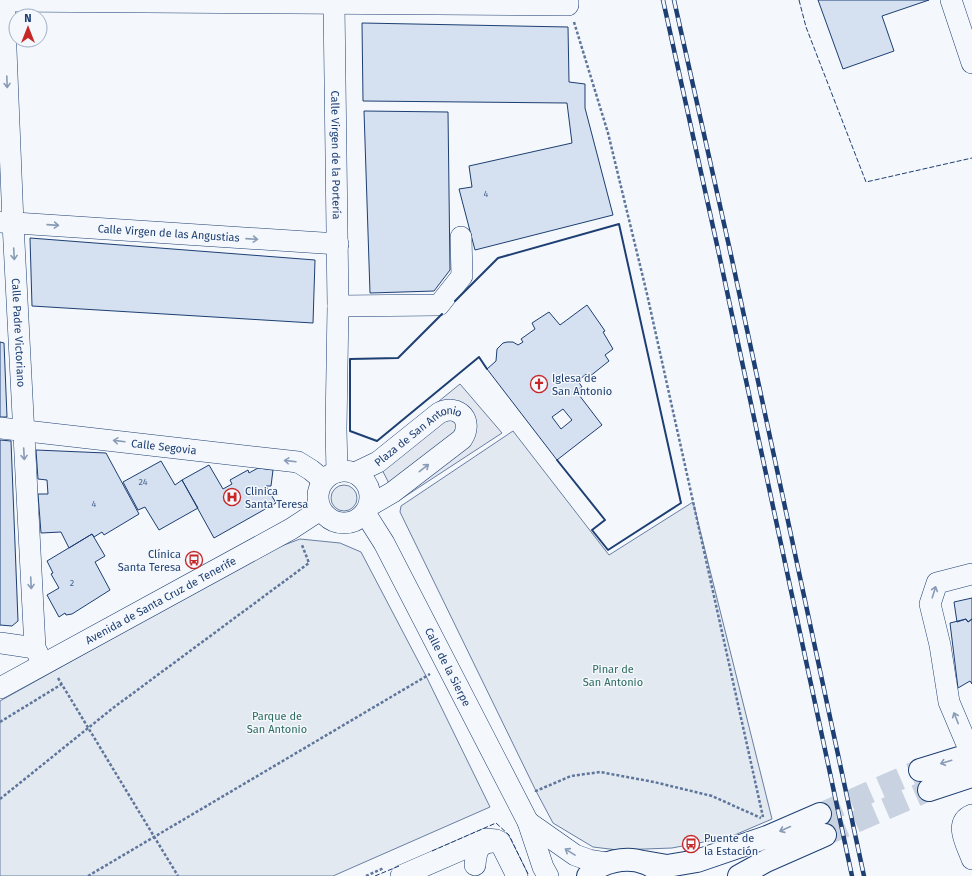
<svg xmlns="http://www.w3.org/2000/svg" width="972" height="876" font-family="'Fira Sans',sans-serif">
  <rect width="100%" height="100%" fill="#f4f7fb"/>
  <!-- green -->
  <path fill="#e3e9f0" stroke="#687fa3" d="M 513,431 L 609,555 L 693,502 L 772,819 L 730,837 L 672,848 L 618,850 L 593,847 L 553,823 L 536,791 L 400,512 L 401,506 Z
    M331 498a13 13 0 1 1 26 0a13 13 0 1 1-26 0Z
    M 300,539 L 340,543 L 361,552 L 426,676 L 490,807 L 333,876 L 0,876 L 0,701 L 271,550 Z"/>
  <!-- parking -->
  <path fill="#e3e8f0" stroke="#687fa3" d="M 460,384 L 502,433 L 398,501 L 374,454 Z"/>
  <!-- building -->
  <path fill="#d5e0f0" stroke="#1d3f73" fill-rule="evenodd" d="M 818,0 L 929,0 L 882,16 L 894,51 L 843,69 Z
    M 362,23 L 568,27 L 569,82 L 585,84 L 585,108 L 613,215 L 475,250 L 459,189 L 472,187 L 469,166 L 572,143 L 567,103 L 363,101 Z
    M 364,111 L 448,112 L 450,270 L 434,291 L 370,293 Z
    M 30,238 L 315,260 L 313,323 L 32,306 Z
    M 587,305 L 605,331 L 603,332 L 613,349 L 605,355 L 609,361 L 589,377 L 586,374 L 578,381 L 582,387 L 576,391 L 602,425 L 557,460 L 487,369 L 496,361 L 497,349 L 503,343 L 507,342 L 513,342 L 518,345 L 523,342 L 521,339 L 535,329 L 532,323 L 549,312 L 560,325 ZM 563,409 L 572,420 L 561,429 L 552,417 Z
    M 0,342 L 4,343 L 7,417 L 0,417 Z
    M 0,440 L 11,441 L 18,621 L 12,626 L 0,625 Z
    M 36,450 L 106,453 L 139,514 L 104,535 L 102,532 L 94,537 L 92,534 L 69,548 L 61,532 L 41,533 L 38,494 L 48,494 L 47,480 L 38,479 Z
    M 161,461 L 175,485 L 182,480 L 198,508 L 159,530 L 145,507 L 138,510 L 123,482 Z
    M 209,465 L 223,489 L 232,484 L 230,480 L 248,470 L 249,473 L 258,468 L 273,470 L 271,486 L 266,486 L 276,503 L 214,538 L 182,480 Z
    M 92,534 L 105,556 L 95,562 L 110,590 L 72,614 L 66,615 L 65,613 L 59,617 L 47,595 L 59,588 L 51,574 L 53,573 L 47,561 Z
    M 972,598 L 972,619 L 968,622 L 966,619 L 957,622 L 954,602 Z
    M 966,619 L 968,622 L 972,619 L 972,684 L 970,681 L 958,688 L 950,623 Z"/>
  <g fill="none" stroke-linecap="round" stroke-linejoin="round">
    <!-- highway-tunnel -->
    <path stroke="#c9d2e0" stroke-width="22" stroke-dasharray="22 11" stroke-linecap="butt" d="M 820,814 L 920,770
      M 825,835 L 929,790"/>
    <!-- minor casing -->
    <g stroke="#1d3f73" stroke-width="22">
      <g id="minor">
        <path id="s1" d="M 4,0 L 13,223 L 35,648 L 43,664"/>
        <path d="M 951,0 L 972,63"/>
        <path d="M 0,1 L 568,5 L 568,0"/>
        <path id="s2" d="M 334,4 L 338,306 L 336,429 L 337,472"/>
        <path id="s3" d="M 0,222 L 338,244"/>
        <path d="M 338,306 L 439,305 L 462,276 L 461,237"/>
        <path id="s4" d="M 0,428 L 298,462 L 311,470 L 323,480"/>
        <circle cx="344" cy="497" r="26"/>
        <path id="s5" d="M 355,473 L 378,462 L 439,413 C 459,403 474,421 462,439 L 393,492 L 369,506"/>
        <path id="s6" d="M 365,513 L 384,543 L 528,822 L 543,867 L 548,876"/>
        <path d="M 0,643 L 35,648"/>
        <path id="s7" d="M 0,688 L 291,529 L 320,510"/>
        <path d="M 971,754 L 949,702 L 940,645 L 930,604 L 937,583 L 972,574"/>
        <path d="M 972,815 C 953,823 967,845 972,859"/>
        <path d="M 528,822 L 575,855 L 589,860 L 607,863"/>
        <path d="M 475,865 C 476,853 478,842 493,842"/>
        <path d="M 401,876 L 486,839 L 496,840 L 500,842 L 517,876"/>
      </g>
    </g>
    <!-- highway casing -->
    <g stroke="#1d3f73" stroke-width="24">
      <path id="highway" d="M 920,770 L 972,754
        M 929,790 L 972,776
        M 644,862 L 667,866 L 697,861 L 767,837 L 820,814
        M 588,876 C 600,861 627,856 645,863 C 649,864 653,867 656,869
        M 739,876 L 766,861 L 825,835"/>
    </g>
    <!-- path -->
    <path stroke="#5e769c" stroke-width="2.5" stroke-dasharray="3 2" stroke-linecap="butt" d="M 574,22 L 608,133 L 647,294 L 763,817
      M 58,678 L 178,876
      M 0,722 L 62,684
      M 536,792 L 536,791 L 571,776 L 600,772 L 654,782 L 712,796 L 761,818
      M 0,799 L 113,708 L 309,563 L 302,545
      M 88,876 L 430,674
      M 366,876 L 384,868"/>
    <!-- minor -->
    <use href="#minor" stroke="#f4f7fb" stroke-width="21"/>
    <!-- highway -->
    <use href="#highway" stroke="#f4f7fb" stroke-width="22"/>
    <!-- rail casing -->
    <g stroke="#1d3f73" stroke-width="4.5">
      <path id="rail" d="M 663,0 L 719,254 L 852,876
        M 674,0 L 731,255 L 864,876"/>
    </g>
    <!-- rail -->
    <use href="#rail" stroke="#f4f7fb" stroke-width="3" stroke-dasharray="9" stroke-linecap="butt"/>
    <!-- fence -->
    <path stroke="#1d3f73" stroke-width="1" stroke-dasharray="5 2" stroke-linecap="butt" d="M 799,0 L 806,27 L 866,182 L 972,158
      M 432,851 L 496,823 L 509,835 L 529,876
      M 375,876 L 399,866"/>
    <!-- wall -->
    <path stroke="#1d3f73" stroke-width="2" d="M 455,301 L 498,258 L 619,224 L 681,503 L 608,550 L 592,530 L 605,520 L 557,460
      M 442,314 L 398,358 L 350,359 L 350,431 L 377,441 L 479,357 L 487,369"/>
  </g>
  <!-- one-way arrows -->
  <defs><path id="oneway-shaft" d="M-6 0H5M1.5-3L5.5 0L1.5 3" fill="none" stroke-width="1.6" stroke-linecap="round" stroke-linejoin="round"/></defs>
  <g stroke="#889bb7">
    <use href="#oneway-shaft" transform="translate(7 82) rotate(88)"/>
    <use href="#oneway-shaft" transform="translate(53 225) rotate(4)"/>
    <use href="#oneway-shaft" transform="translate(252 239) rotate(4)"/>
    <use href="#oneway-shaft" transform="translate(14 254) rotate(87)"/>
    <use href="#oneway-shaft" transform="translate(119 441) rotate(-173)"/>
    <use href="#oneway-shaft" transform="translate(24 454) rotate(87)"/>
    <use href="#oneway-shaft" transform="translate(290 461) rotate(-173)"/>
    <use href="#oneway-shaft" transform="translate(424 468) rotate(-38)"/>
    <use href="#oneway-shaft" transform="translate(31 583) rotate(87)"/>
    <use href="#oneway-shaft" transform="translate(934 592) rotate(-73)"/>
    <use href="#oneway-shaft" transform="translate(956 718) rotate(-112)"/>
    <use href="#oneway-shaft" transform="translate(946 762) rotate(163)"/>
    <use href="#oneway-shaft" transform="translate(785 829) rotate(156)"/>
    <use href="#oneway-shaft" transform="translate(570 852) rotate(-148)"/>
  </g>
  <!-- icons -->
  <defs>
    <g id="church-ring" transform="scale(0.9)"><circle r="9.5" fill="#f4f7fb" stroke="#c62828" stroke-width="1.5"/><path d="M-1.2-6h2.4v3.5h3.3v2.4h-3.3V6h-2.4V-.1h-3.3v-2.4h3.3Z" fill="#c62828"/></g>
    <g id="hospital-ring" transform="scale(0.9)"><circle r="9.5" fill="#f4f7fb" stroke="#c62828" stroke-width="1.5"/><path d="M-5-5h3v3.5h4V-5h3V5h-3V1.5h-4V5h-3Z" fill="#c62828"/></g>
    <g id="bus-ring" transform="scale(0.9)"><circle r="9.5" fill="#f4f7fb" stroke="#c62828" stroke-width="1.5"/><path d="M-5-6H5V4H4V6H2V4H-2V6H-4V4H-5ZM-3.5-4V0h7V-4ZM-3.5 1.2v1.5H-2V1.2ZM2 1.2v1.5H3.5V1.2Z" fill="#c62828"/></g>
  </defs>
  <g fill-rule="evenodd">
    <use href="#church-ring" x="539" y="384"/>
    <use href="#hospital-ring" x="232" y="497"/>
    <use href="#bus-ring" x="194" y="560"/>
    <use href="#bus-ring" x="691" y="844"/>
  </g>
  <g text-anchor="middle" stroke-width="3" stroke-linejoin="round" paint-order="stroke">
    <!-- number labels -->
    <g font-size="9" fill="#4b6792">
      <text x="486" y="197">4</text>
      <text x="143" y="485">24</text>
      <text x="94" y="507">4</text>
      <text x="72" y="586">2</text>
    </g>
    <!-- street labels -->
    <g font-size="11" fill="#1d3f73" stroke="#f4f7fb">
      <text dy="4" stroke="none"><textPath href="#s2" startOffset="151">Calle Virgen de la Portería</textPath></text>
      <text dy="4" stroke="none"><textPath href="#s3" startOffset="169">Calle Virgen de las Angustias</textPath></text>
      <text dy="4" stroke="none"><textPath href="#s1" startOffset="333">Calle Padre Victoriano</textPath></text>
      <text dy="4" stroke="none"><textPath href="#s5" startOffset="75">Plaza de San Antonio</textPath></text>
      <text dy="4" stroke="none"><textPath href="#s4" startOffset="165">Calle Segovia</textPath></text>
      <text dy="4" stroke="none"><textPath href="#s7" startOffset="183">Avenida de Santa Cruz de Tenerife</textPath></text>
      <text dy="4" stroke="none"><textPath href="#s6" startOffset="175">Calle de la Sierpe</textPath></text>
    </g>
    <!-- poi labels -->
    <g font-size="11" fill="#1d3f73" stroke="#f4f7fb" text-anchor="start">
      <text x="552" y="382">Iglesa de<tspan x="552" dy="13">San Antonio</tspan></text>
      <text x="245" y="495">Clinica<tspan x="245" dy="13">Santa Teresa</tspan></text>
      <text x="181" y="558" text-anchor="end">Clínica<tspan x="181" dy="13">Santa Teresa</tspan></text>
      <text x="704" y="842">Puente de<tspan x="704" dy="13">la Estación</tspan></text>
    </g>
    <!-- park labels -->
    <g font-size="11" fill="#2c6c60" stroke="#f4f7fb">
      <text x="613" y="673">Pinar de<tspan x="613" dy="13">San Antonio</tspan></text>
      <text x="277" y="720">Parque de<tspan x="277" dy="13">San Antonio</tspan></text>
    </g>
  </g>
  <!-- north arrow -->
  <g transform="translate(28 28)"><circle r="19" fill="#f4f7fb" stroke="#9eadc5"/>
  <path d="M0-3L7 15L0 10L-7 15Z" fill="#c62828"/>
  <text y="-6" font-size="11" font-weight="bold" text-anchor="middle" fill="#1d3f73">N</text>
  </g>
</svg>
